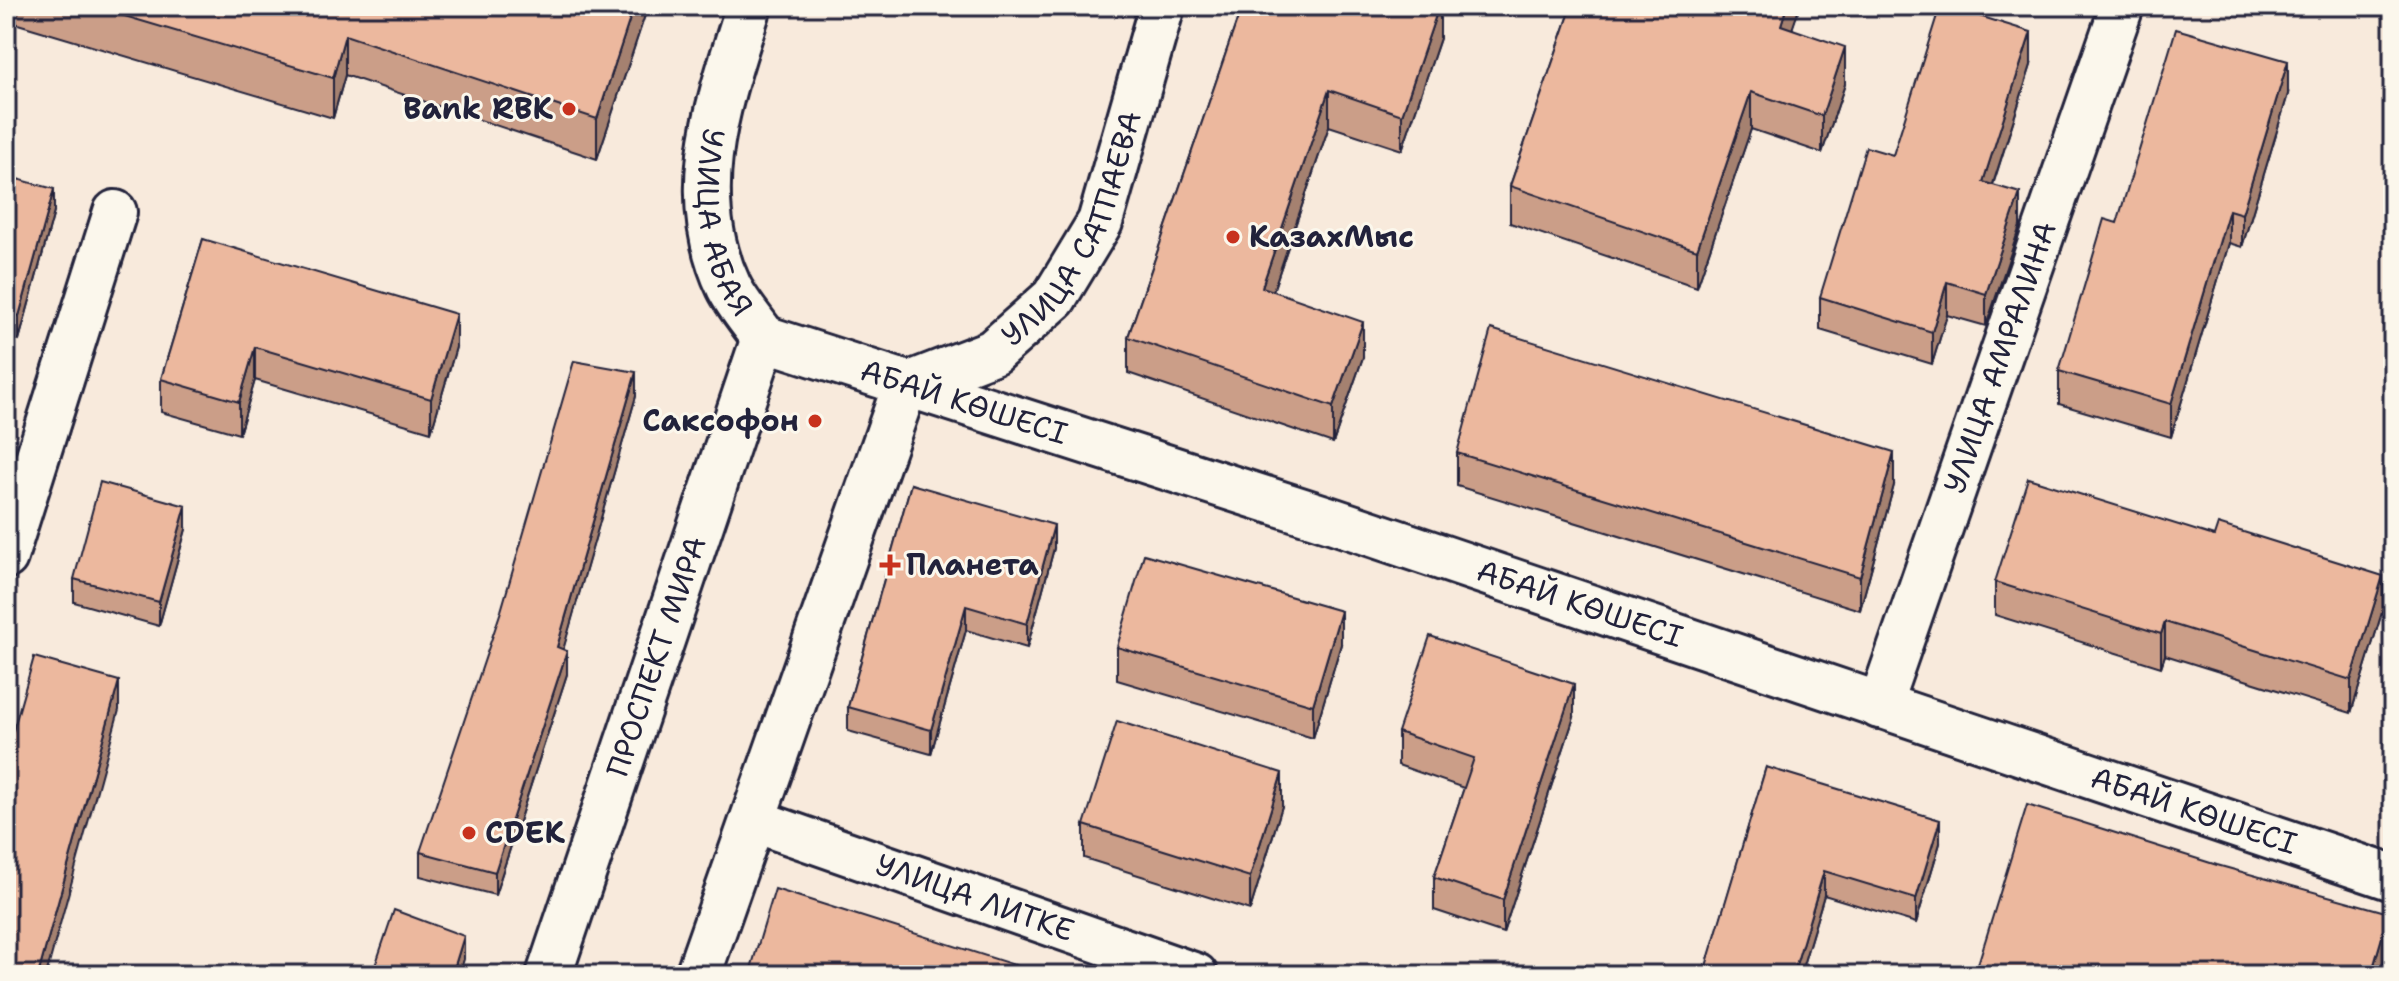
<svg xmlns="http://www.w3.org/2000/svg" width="2399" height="981" font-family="'Shantell Sans',sans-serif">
  <rect width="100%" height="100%" fill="#f8eadc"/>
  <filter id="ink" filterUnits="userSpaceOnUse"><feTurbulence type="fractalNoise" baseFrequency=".0125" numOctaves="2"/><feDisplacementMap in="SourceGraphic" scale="16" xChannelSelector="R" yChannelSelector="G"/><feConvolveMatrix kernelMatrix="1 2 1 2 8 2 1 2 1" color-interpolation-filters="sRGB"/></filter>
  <g filter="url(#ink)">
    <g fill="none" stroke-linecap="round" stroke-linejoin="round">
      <!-- minor casing -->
      <g stroke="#22223b" stroke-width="48">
        <g id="minor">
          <path d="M 6,557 L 115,212"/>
          <path id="s1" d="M 1879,707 L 2122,6"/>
          <path id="s2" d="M 752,820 L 1196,975"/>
        </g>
      </g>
      <!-- secondary casing -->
      <g stroke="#22223b" stroke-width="50">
        <g id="secondary">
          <path id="s3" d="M 749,6 C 720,98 684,193 729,287 C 738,305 753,322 764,338"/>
          <path id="s4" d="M 764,338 L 1334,521 L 2393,878"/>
          <path id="s5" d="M 549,975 L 764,338"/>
          <path id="s6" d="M 698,975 L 905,386 L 993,352 L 1054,298 L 1100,222 L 1162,6"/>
        </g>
      </g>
      <!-- minor -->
      <use href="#minor" stroke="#fbf7ec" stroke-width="42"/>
      <!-- secondary -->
      <use href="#secondary" stroke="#fbf7ec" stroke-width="44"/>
    </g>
    <!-- wall -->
    <path fill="#cb9e88" stroke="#22223b" stroke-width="2" d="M 11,6 L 648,6 L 597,159 L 345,75 L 333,118 L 11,22 Z
      M 1242,6 L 1440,6 L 1440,38 L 1402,150 L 1329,126 L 1273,291 L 1363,357 L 1333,443 L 1128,373 L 1128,337 Z
      M 1572,6 L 1800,6 L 1792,28 L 1845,84 L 1822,153 L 1751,129 L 1697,287 L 1510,223 L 1510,186 Z
      M 2031,65 L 1993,185 L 2020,226 L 1986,326 L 1947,315 L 1932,364 L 1820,330 L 1820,297 L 1893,155 Z
      M 2288,94 L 2242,247 L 2229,243 L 2171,437 L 2059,404 L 2059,371 L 2117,223 Z
      M 6,176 L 54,212 L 19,340 L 6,336 Z
      M 203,239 L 456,347 L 431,432 L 255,380 L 239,434 L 161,412 L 161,379 Z
      M 636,396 L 563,649 L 567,674 L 495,895 L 420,876 L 420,852 Z
      M 1457,453 L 1894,485 L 1860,610 L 1457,486 Z
      M 911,484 L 1054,548 L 1027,648 L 966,630 L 931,754 L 848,731 L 848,707 Z
      M 186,529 L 159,626 L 74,602 L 74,579 Z
      M 1995,582 L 2383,609 L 2351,713 L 2165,655 L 2161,667 L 1995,615 Z
      M 1341,644 L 1313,738 L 1117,680 L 1117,647 Z
      M 1574,717 L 1503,933 L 1434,910 L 1434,877 L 1464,788 L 1398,765 L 1398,732 Z
      M 1766,767 L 1940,843 L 1916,923 L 1824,895 L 1800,975 L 1704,975 Z
      M 1282,806 L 1250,910 L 1084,858 L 1084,825 Z
      M 2389,943 L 2380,975 L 1964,975 L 1975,974 Z"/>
    <!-- shaded-wall -->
    <path fill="#a5816f" stroke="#22223b" stroke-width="2" d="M 634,6 L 648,6 L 597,159 L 597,119 Z
      M 1439,6 L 1440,6 L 1440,38 L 1402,150 L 1402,115 Z
      M 1787,6 L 1800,6 L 1781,62 L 1781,25 Z
      M 2031,32 L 2031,65 L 1983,215 L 1983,182 Z
      M 345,35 L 345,75 L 333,118 L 333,78 Z
      M 1845,47 L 1845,84 L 1822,153 L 1822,116 Z
      M 2288,61 L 2288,94 L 2242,247 L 2242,214 Z
      M 1329,90 L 1329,126 L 1262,323 L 1262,287 Z
      M 1751,92 L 1751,129 L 1697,287 L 1697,250 Z
      M 54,189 L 54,212 L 19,340 L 19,316 Z
      M 2020,193 L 2020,226 L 1986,326 L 1986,294 Z
      M 2229,210 L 2229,243 L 2171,437 L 2171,404 Z
      M 1947,282 L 1947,315 L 1932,364 L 1932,332 Z
      M 456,314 L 456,347 L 431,432 L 431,399 Z
      M 1363,322 L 1363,357 L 1333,443 L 1333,407 Z
      M 255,347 L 255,380 L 239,434 L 239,402 Z
      M 636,372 L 636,396 L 557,671 L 557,647 Z
      M 1894,452 L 1894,485 L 1860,610 L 1860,577 Z
      M 186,506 L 186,529 L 159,626 L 159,602 Z
      M 1054,525 L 1054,548 L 1027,648 L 1027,624 Z
      M 2383,576 L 2383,609 L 2351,713 L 2351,680 Z
      M 966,606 L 966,630 L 931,754 L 931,730 Z
      M 1341,611 L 1341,644 L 1313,738 L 1313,705 Z
      M 2165,622 L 2165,655 L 2161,667 L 2161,634 Z
      M 567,651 L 567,674 L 495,895 L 495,872 Z
      M 119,681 L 119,710 L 46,975 L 38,975 Z
      M 1574,684 L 1574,717 L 1503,933 L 1503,900 Z
      M 1282,773 L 1282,806 L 1250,910 L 1250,877 Z
      M 1940,820 L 1940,843 L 1916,923 L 1916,899 Z
      M 1824,871 L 1824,895 L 1800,975 L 1793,975 Z
      M 2389,913 L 2389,943 L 2380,975 L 2371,975 Z
      M 464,936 L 464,959 L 459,975 L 452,975 Z"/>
    <!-- building -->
    <path fill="#ecb89e" stroke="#22223b" stroke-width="2" d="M 91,6 L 634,6 L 597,119 L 345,35 L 333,78 Z
      M 1242,6 L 1439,6 L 1402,115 L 1329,90 L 1262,287 L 1363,322 L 1333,407 L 1128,337 Z
      M 1572,6 L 1787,6 L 1781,25 L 1845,47 L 1822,116 L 1751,92 L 1697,250 L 1510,186 Z
      M 1940,6 L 1947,6 L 2031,32 L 1983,182 L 2020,193 L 1986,294 L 1947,282 L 1932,332 L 1820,297 L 1866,147 L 1893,155 Z
      M 2176,29 L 2288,61 L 2242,214 L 2229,210 L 2171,404 L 2059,371 L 2104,219 L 2117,223 Z
      M 6,176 L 54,189 L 19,316 L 6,312 Z
      M 203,239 L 456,314 L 431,399 L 255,347 L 239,402 L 161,379 Z
      M 1491,329 L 1894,452 L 1860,577 L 1457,453 Z
      M 574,361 L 636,372 L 557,647 L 567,651 L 495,872 L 420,852 L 501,611 Z
      M 2028,478 L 2214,536 L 2218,524 L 2383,576 L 2351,680 L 2165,622 L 2161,634 L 1995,582 Z
      M 100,482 L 186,506 L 159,602 L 74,579 Z
      M 911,484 L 1054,525 L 1027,624 L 966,606 L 931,730 L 848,707 Z
      M 1144,554 L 1341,611 L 1313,705 L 1117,647 Z
      M 1430,636 L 1574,684 L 1503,900 L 1434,877 L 1474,758 L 1398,732 Z
      M 34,657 L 119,681 L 38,975 L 6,975 L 6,756 Z
      M 1117,721 L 1282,773 L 1250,877 L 1084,825 Z
      M 1766,767 L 1940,820 L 1916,899 L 1824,871 L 1793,975 L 1713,975 L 1704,973 Z
      M 2027,805 L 2217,865 L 2389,913 L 2371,975 L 2204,975 L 2185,970 L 2183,975 L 1964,975 L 1966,971 L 1975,974 Z
      M 775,889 L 1046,975 L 749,975 Z
      M 394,910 L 464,936 L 452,975 L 372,975 Z"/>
  </g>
  <!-- markers -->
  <g fill="#c8321e" stroke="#fbf7ec" stroke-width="3">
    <circle cx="569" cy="109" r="8"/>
    <circle cx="1233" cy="237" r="8"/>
    <circle cx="815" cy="421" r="8"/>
    <path d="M886 553h8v8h8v8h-8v8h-8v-8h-8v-8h8z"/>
    <circle cx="469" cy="833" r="8"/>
  </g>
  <g text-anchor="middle" stroke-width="6" stroke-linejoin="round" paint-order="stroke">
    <!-- poi labels -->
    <g font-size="30" font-weight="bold" fill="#22223b" stroke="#fbf7ec" text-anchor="start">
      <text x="553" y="119" text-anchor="end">Bank RBK</text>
      <text x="1249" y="247">КазахМыс</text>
      <text x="799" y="431" text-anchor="end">Саксофон</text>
      <text x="906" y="575">Планета</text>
      <text x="485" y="843">CDEK</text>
    </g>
    <!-- street labels -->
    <g font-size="30" fill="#22223b" stroke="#fbf7ec">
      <text dy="10" stroke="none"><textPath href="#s3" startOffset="224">УЛИЦА АБАЯ</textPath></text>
      <text dy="10" stroke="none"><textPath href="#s6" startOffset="870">УЛИЦА САТПАЕВА</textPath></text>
      <text dy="10" stroke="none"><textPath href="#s1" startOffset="370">УЛИЦА АМРАЛИНА</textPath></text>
      <text dy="10" stroke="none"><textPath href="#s4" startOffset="210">АБАЙ КӨШЕСІ</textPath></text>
      <text dy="10" stroke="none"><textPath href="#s4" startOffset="858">АБАЙ КӨШЕСІ</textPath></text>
      <text dy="10" stroke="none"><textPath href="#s5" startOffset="336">ПРОСПЕКТ МИРА</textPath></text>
      <text dy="10" stroke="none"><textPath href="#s4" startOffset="1506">АБАЙ КӨШЕСІ</textPath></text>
      <text dy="10" stroke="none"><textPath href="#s2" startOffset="236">УЛИЦА ЛИТКЕ</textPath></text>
    </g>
  </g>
  <!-- margin -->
  <rect width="2399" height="981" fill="none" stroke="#fbf7ec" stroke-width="32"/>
  <rect x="16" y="16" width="2367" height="949" fill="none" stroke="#22223b" stroke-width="3" filter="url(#ink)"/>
</svg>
